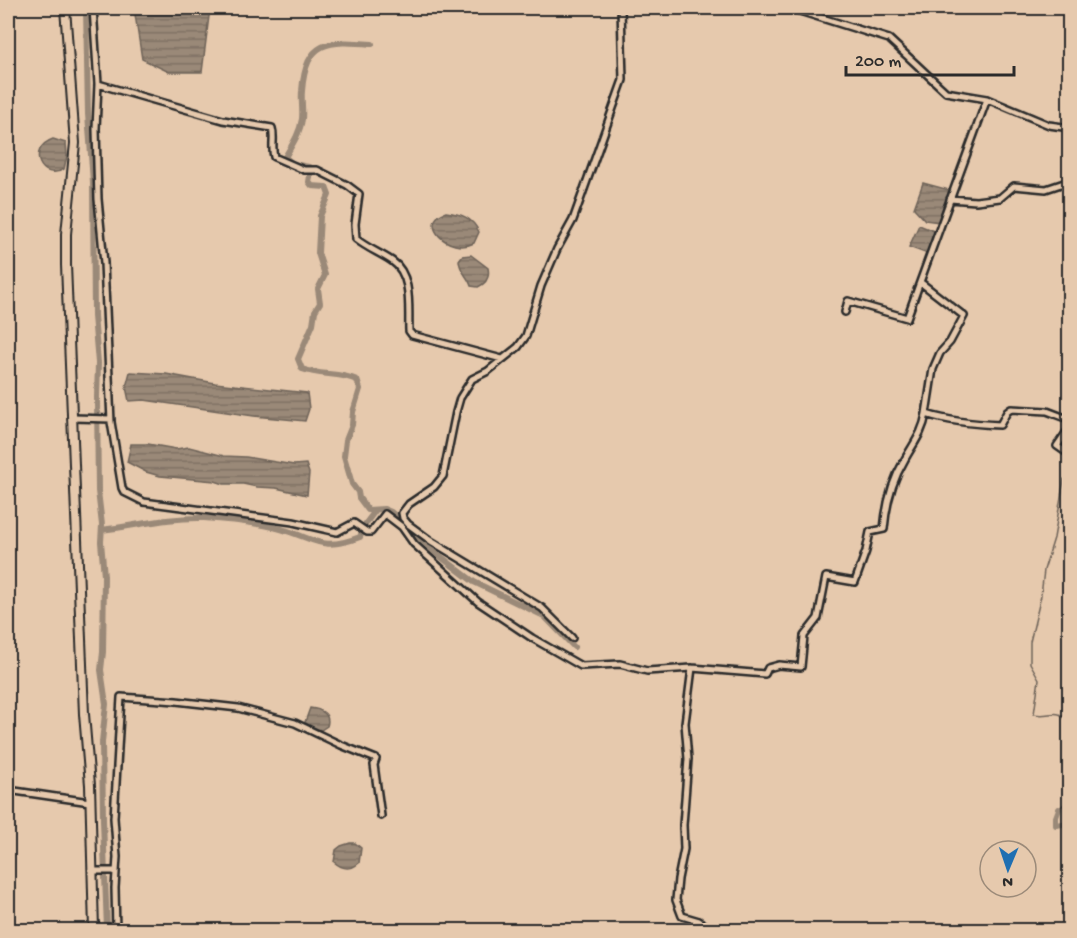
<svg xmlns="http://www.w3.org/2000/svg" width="1077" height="938" font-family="'Gochi Hand',sans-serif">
  <defs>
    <pattern id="water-rules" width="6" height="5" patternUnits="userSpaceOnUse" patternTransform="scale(1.5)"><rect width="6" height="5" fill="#9a8978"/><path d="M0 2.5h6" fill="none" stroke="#7e7063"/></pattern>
  </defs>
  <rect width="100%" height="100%" fill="#e6c9ad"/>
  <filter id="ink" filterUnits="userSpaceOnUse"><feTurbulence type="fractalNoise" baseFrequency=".0167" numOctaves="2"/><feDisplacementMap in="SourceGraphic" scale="12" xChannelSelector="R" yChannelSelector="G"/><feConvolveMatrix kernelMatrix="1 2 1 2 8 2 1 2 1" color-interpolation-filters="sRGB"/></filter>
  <g filter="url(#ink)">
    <!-- water -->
    <path fill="url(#water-rules)" stroke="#6e6359" stroke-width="1.5" d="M 134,8 L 210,8 L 202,72 L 169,72 L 142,59 Z
      M 53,139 L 66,143 L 67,156 L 64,169 C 42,183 25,149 53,139 Z
      M 923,183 L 949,190 L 939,222 L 925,220 L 914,208 Z
      M 446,212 C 461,214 472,217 479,232 L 474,243 C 449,256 416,222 446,212 Z
      M 919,225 L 934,231 L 935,234 L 928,254 L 909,247 Z
      M 471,255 L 488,268 C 490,277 487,283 478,287 L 471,286 C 468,276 459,271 459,260 L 462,256 Z
      M 130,372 L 166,374 L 215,383 L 307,393 L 309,409 L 305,421 L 254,416 L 144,400 L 129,401 L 126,387 Z
      M 131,444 L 148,444 L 176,449 L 189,447 L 224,456 L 246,457 L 294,465 L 306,464 L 309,473 L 307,495 L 276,488 L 257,487 L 243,484 L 224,484 L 215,481 L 160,476 L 146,472 L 127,462 Z
      M 310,708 C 321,709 331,714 327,726 L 321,730 L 311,727 L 305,722 Z
      M 350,843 L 355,843 L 361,848 L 359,863 C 351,870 342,869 334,862 L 336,850 L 341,846 Z"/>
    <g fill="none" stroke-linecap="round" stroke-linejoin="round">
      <!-- stream -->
      <path stroke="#6e6359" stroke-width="1.5" d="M 1064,479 L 1054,538 L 1044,570 L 1041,596 L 1030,642 L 1030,663 L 1039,679 L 1034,714 C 1052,718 1059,704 1070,727
        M 1059,809 L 1065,803 L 1064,774 L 1070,738"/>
      <!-- canal -->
      <path stroke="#9a8978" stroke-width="6" d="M 86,8 L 88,114 L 93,182 L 94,316 L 98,363 L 97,397 L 98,491 L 102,525 L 101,542 L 104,576 L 103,652 L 101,670 L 106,704 L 102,742 L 103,820 L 107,930
        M 309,167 L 293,164 L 285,157 C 292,145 300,133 302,119 C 303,110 301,100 302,91 C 306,40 328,40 372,44
        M 311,170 L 309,182 L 312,186 L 326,187 L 329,195 L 320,216 L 318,253 L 325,275 L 318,289 L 320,303 L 315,311 L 313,324 L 298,359 L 302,369 C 321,376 339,372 357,380 L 360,389 L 353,412 L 352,425 L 346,440 L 344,456 L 352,484 L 358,492 L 359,498 L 368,510 L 384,509 L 391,512 L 436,553 L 474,582 L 544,616 L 574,647
        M 102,530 C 136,526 168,517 203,518 C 229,520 256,522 281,529 C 316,539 321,552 360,537 L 366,523 L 375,511
        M 1059,809 L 1056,817 L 1056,825 L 1070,823"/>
      <!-- street casing -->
      <g stroke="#2b2b2b" stroke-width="10">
        <path id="street" d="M 93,8 L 98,84 L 96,129 L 98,199 L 104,263 L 111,422 L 122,488 L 124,492 L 144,502 L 293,522 L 337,532 L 354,523 L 367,532 L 371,532 L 385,514 L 402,527 L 414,544 L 478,602 L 532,638 L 581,666 L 620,664 L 647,671 L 692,668 L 765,674 L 768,668 L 779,665 L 801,667 L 804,636 L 818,618 L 826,577 L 855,582 L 866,551 L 870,532 L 884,529 C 886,506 892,481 904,461 C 913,444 923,433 926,414
          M 790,8 L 889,39 L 946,92 L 987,99 L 1049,125 L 1070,128
          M 98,84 L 223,120 L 272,128 C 275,137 271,147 274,157 L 304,170 L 317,170 L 347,185 L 359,194 L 355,224 L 356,239 C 367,248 380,253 392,261 C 413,275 408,309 409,331 L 412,335 L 502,359
          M 987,99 L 920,282 L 964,316 L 950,342 L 940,353 L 933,369 L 926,414 C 951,422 974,424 1000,425 L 1007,412 L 1011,409 L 1047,411 L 1068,419 L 1068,430 L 1057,446 L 1070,455
          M 950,199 L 976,201 L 1000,198 L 1014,186 L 1046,189 L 1070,181
          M 845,312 L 848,301 L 907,318 L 920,282
          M 73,418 L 111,419
          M 572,638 L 542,608 L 431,541 L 408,524 L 403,518 L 402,513 L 409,504 L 434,487 L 443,476 L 456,412 L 460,398 L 472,379 L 488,371 L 518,347 L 526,336 L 541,286 L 557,249 L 573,220 L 623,80 L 621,8
          M 692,668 L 685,723 L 688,759 L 683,825 L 684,849 L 678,879 L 676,900 L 682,916 L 699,921 L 712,930
          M 8,790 L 90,802
          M 92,871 L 116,871
          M 116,930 L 115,888 L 117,857 L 114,818 L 121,697 L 176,701 L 238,708 L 295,723 L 341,745 L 376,759 L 374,765 L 381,816"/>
      </g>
      <!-- secondary casing -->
      <g stroke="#2b2b2b" stroke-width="12">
        <path id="secondary" d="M 65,8 L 75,143 L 66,234 L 66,265 L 84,714 L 90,785 L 94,930"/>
      </g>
      <!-- street -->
      <use href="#street" stroke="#e6c9ad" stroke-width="5"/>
      <!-- secondary -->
      <use href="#secondary" stroke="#e6c9ad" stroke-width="8"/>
    </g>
  </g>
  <!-- margin -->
  <rect width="1077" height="938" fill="none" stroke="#e6c9ad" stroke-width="30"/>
  <rect x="15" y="15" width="1047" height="908" fill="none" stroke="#2b2b2b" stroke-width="2" filter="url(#ink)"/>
  <!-- north arrow -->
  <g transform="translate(1008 869) rotate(182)"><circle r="28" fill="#e6c9ad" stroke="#9b8a79" stroke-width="1.5"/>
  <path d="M0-4.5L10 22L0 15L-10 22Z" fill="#1f6fb2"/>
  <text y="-9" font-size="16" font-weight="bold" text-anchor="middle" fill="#2b2b2b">N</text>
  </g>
  <!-- scale -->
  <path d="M846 66v9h168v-9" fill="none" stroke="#2b2b2b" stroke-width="3"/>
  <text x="855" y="66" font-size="18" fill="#2b2b2b" stroke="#e6c9ad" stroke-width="4.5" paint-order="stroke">200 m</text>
</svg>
